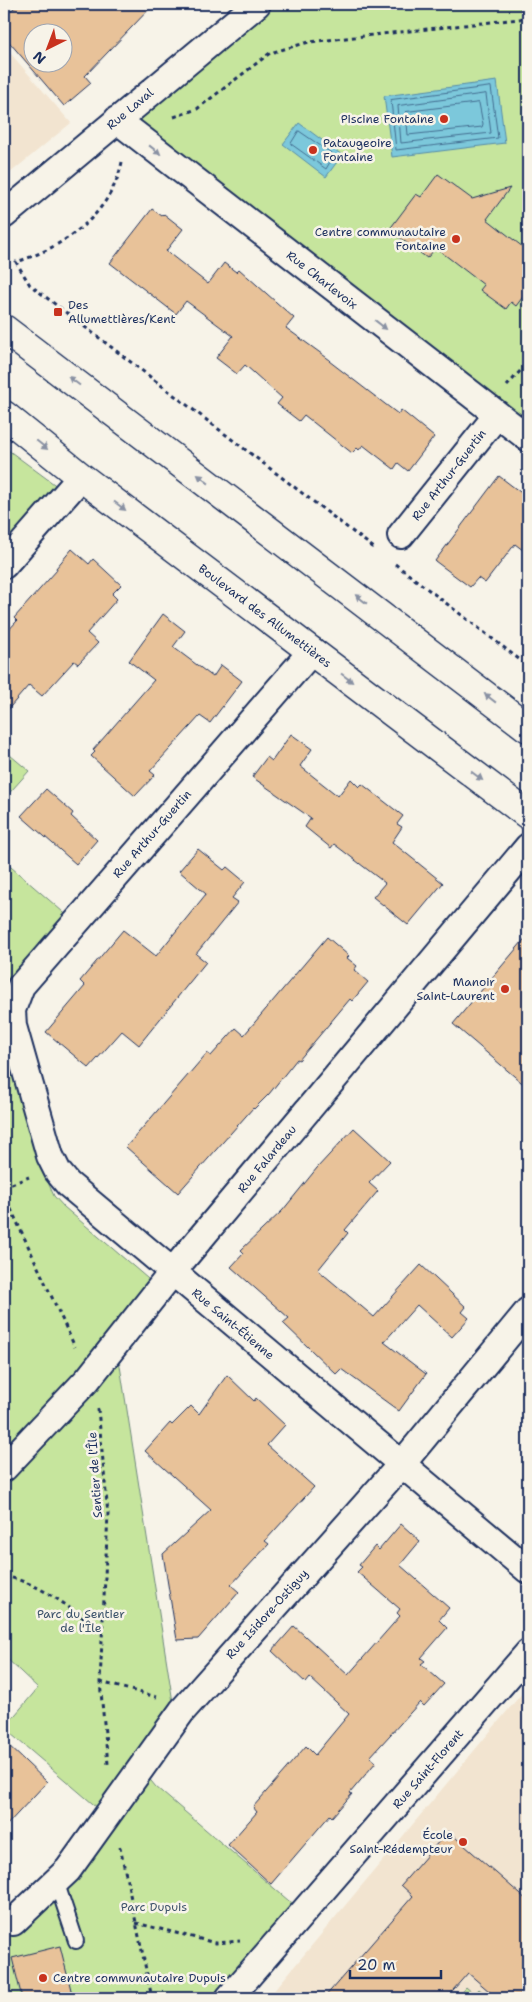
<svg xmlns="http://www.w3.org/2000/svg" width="532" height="2002" font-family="'Shantell Sans',sans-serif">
  <rect width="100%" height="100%" fill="#f7f3e8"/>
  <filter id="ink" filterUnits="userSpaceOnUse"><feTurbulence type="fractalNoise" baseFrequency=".02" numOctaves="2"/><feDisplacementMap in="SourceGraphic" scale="10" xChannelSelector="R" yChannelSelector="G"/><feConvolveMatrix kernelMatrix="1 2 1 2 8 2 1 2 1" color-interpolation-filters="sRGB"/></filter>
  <g filter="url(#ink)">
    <!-- built -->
    <path fill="#f2e4d0" d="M 4,46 L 71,123 L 4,178 Z
      M 528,1686 L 528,1998 L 268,1998 Z"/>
    <!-- green -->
    <path fill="#c6e59d" stroke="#708a7e" d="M 257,4 L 528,4 L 528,438 L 117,120 Z
      M 4,447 L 77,501 L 4,584 Z
      M 4,750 L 29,771 L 4,799 Z
      M 4,861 L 85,931 L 17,1010 L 24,1099 L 47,1180 L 54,1196 L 64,1207 L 168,1296 L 118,1353 L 178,1734 L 147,1776 L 156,1787 L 289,1901 L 306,1910 L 229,1998 L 4,1998 L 4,1914 L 106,1815 L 4,1728 L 38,1688 L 4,1656 L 4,1487 L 8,1481 L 4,1477 Z
      M 466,1987 L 474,1994 L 479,1989 L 490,1998 L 456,1998 Z"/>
    <!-- water -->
    <path fill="#7cc8db" stroke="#558ba9" d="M 497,81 L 505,143 L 392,157 L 384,96 Z
      M 299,123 L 342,155 L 326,177 L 283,144 Z"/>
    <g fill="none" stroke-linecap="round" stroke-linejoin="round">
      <!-- shore -->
      <path stroke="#426c90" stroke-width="1" d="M 491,87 L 498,138 L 396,150 L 391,100 Z
        M 486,94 L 491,133 L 401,143 L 398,106 Z
        M 479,103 L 483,124 L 482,127 L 408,135 L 406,112 Z
        M 299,131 L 334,155 L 326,169 L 291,144 Z"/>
    </g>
    <!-- building -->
    <path fill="#e8c299" stroke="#1b2f5e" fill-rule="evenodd" d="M 19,4 L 154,4 L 85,76 L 91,83 L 64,106 L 4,36 L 4,16 ZM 32,32 L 62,32 L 62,62 L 32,62 Z
      M 438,174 L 472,199 L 510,188 L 487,219 L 528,251 L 528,290 L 516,306 L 511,302 L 506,309 L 480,290 L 484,285 L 436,248 L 427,258 L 389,230 L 416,194 L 421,197 Z
      M 152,209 L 162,216 L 164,214 L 183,229 L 166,251 L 208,284 L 224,263 L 236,272 L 239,269 L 294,318 L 286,328 L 330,360 L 329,361 L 398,414 L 401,410 L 434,437 L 408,471 L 398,463 L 394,469 L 363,445 L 359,450 L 357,448 L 352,453 L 304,415 L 299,421 L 277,404 L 282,398 L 245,365 L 237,374 L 216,358 L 233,336 L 186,301 L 176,314 L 110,263 Z
      M 499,476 L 528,498 L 528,554 L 515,544 L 485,583 L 478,578 L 470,587 L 435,561 Z
      M 72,549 L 89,564 L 93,559 L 121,585 L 112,594 L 117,599 L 87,633 L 98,643 L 78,664 L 74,661 L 42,696 L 29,685 L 4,714 L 4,635 L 17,621 L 14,618 L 57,570 L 56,568 Z
      M 163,614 L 185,631 L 173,647 L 213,677 L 221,665 L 242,681 L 210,723 L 200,716 L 150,771 L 155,775 L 135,796 L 91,756 L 95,752 L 93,750 L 154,680 L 129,661 Z
      M 291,734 L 312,749 L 300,766 L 338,796 L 351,779 L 359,787 L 362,784 L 403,816 L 397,824 L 402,827 L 392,842 L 443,883 L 408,925 L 373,897 L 385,883 L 334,844 L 331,848 L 305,827 L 311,818 L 252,777 L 267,757 L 272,761 Z
      M 46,789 L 73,813 L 71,816 L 97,840 L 76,864 L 21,816 Z
      M 198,849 L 224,870 L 227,867 L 245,882 L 232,898 L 238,902 L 196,954 L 206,962 L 139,1045 L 122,1031 L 89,1068 L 46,1032 L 85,986 L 80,981 L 123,930 L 156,956 L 206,894 L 179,871 Z
      M 528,935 L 528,1088 L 453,1024 Z
      M 327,937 L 349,956 L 347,958 L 357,966 L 354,970 L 368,982 L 352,1001 L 350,999 L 299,1060 L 297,1059 L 269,1094 L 254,1109 L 253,1108 L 178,1193 L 126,1147 L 207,1053 L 211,1056 L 236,1028 L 244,1035 Z
      M 354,1128 L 390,1161 L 369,1183 L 378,1191 L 345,1230 L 348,1233 L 318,1270 L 374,1317 L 421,1265 L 466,1307 L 462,1312 L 469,1318 L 452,1337 L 417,1305 L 384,1342 L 426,1374 L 399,1411 L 341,1369 L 336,1374 L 283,1323 L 289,1318 L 231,1267 L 244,1253 L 241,1250 L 283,1210 L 317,1168 Z
      M 227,1375 L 254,1401 L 256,1398 L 285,1425 L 267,1445 L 314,1487 L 265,1541 L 269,1544 L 231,1585 L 239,1592 L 198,1639 L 177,1640 L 163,1554 L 211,1510 L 145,1451 L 170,1423 L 172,1425 L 191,1406 L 199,1414 Z
      M 401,1524 L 420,1541 L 400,1565 L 449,1608 L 439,1620 L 447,1628 L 421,1658 L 425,1661 L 421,1664 L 444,1684 L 424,1706 L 420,1702 L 370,1757 L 376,1762 L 350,1793 L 352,1794 L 332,1817 L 330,1815 L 271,1884 L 228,1845 L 257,1812 L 253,1807 L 306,1746 L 315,1755 L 349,1714 L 310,1678 L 306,1683 L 272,1651 L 294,1626 L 348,1675 L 400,1616 L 397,1613 L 400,1609 L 357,1572 L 362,1567 L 359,1565 L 375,1546 L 379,1550 Z
      M 4,1741 L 47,1782 L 4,1828 Z
      M 448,1831 L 528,1901 L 528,1986 L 518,1998 L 497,1998 L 468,1973 L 446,1998 L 324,1998 L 413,1896 L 401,1885 Z
      M 60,1946 L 73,1998 L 22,1998 L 12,1958 Z"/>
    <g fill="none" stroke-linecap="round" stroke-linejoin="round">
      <!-- service casing -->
      <g stroke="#1b2f5e" stroke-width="18">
        <path id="service" d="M 56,1881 L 76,1941"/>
      </g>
      <!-- minor casing -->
      <g stroke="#1b2f5e" stroke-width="30">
        <path id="minor" d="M 117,120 L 528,438
          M 4,215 L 257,4
          M 401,535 L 497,415
          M 4,565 L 81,477
          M 312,651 L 21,986 L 12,1010 L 13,1026 L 50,1156 L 58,1172 L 68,1184 L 528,1570
          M 4,1468 L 88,1379 L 183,1259 L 528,847
          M 13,1922 L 68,1870 L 182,1711 L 401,1465 L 528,1311
          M 229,1998 L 528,1653"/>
      </g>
      <!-- secondary casing -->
      <g stroke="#1b2f5e" stroke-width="31">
        <path id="secondary" d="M 4,329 L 528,728
          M 4,415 L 81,477 L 528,815"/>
      </g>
      <!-- path -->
      <path stroke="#1b2f5e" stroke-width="3" stroke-dasharray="4 4" stroke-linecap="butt" d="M 174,117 L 197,109 L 270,53 L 309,42 L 528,18
        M 122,162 C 111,214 65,247 16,262 L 30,285 L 374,548
        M 507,386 L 528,362
        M 395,564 L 528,666
        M 4,1187 L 29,1177
        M 4,1194 L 75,1347
        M 98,1409 L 108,1514 L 100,1682 L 108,1764
        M 4,1576 C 43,1584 70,1608 101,1632
        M 100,1682 L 157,1697
        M 120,1847 L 152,1998
        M 136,1923 L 216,1943 L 240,1941"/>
      <!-- service -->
      <use href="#service" stroke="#f7f3e8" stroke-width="14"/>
      <!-- minor -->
      <use href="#minor" stroke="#f7f3e8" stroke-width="26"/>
      <!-- secondary -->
      <use href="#secondary" stroke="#f7f3e8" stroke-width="28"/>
    </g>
    <!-- one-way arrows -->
    <defs><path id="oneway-solid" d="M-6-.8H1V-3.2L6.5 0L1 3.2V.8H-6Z" transform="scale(1.25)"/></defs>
    <g fill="#8991a3">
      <use href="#oneway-solid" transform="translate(155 150) rotate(38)"/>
      <use href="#oneway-solid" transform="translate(381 325) rotate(38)"/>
      <use href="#oneway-solid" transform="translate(74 381) rotate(-143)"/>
      <use href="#oneway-solid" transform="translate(42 445) rotate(39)"/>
      <use href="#oneway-solid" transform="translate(203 479) rotate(-142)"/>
      <use href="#oneway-solid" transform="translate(120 506) rotate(37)"/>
      <use href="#oneway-solid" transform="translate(361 599) rotate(-142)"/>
      <use href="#oneway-solid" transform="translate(347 678) rotate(37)"/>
      <use href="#oneway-solid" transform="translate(490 698) rotate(-142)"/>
      <use href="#oneway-solid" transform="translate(477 776) rotate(37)"/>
    </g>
  </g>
  <!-- markers -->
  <g fill="#c8321e" stroke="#f7f3e8" stroke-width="2">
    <circle cx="444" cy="119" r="5"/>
    <circle cx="313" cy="150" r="5"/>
    <circle cx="456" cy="239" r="5"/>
    <rect x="53" y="307" width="10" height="10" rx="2.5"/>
    <circle cx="505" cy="989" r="5"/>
    <circle cx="463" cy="1842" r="5"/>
    <circle cx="43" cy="1978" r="5"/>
  </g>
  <g text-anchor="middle" stroke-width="5" stroke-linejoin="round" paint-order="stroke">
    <!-- street labels -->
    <g font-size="12" fill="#1b2f5e" stroke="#f7f3e8">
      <text transform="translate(130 109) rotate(-40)" y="4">Rue Laval</text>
      <text transform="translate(322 280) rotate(38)" y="4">Rue Charlevoix</text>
      <text transform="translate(449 475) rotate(-52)" y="4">Rue Arthur-Guertin</text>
      <text transform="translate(265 616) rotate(37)" y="4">Boulevard des Allumettières</text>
      <text transform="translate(152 834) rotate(-49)" y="4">Rue Arthur-Guertin</text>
      <text transform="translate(267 1159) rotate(-50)" y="4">Rue Falardeau</text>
      <text transform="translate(233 1324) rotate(40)" y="4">Rue Saint-Étienne</text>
      <text transform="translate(95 1475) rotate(-94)" y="4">Sentier de l'Île</text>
      <text transform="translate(267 1614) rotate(-48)" y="4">Rue Isidore-Ostiguy</text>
      <text transform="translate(428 1769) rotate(-49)" y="4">Rue Saint-Florent</text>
    </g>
    <!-- poi labels -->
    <g font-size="12" fill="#1b2f5e" stroke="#f7f3e8" text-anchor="end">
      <text x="434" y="123">Piscine Fontaine</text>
      <text x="323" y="147" text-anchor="start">Pataugeoire<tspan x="323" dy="14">Fontaine</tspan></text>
      <text x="446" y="236">Centre communautaire<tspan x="446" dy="14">Fontaine</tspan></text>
      <text x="68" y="309" text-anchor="start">Des<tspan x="68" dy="14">Allumettières/Kent</tspan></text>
      <text x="495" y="986">Manoir<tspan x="495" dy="14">Saint-Laurent</tspan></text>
      <text x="453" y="1839">École<tspan x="453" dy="14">Saint-Rédempteur</tspan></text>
      <text x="53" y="1982" text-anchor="start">Centre communautaire Dupuis</text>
    </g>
    <!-- park labels -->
    <g font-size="12" fill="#3d536b" stroke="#f7f3e8">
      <text x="81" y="1618">Parc du Sentier<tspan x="81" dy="14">de l'Île</tspan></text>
      <text x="154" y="1911">Parc Dupuis</text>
    </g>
  </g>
  <!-- margin -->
  <rect width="532" height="2002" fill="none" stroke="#f7f3e8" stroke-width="20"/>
  <rect x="10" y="10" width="512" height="1982" fill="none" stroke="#1b2f5e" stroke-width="2" filter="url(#ink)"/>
  <!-- north arrow -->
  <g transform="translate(48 48) rotate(222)"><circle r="24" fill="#f7f3e8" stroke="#9fa5b1"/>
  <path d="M0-4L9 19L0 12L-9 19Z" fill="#c8321e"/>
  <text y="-8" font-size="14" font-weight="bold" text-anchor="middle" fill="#1b2f5e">N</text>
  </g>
  <!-- scale -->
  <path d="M350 1970v8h91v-8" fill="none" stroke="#1b2f5e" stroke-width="2.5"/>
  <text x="357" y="1970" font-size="15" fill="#1b2f5e" stroke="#f7f3e8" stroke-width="4" paint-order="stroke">20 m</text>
</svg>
